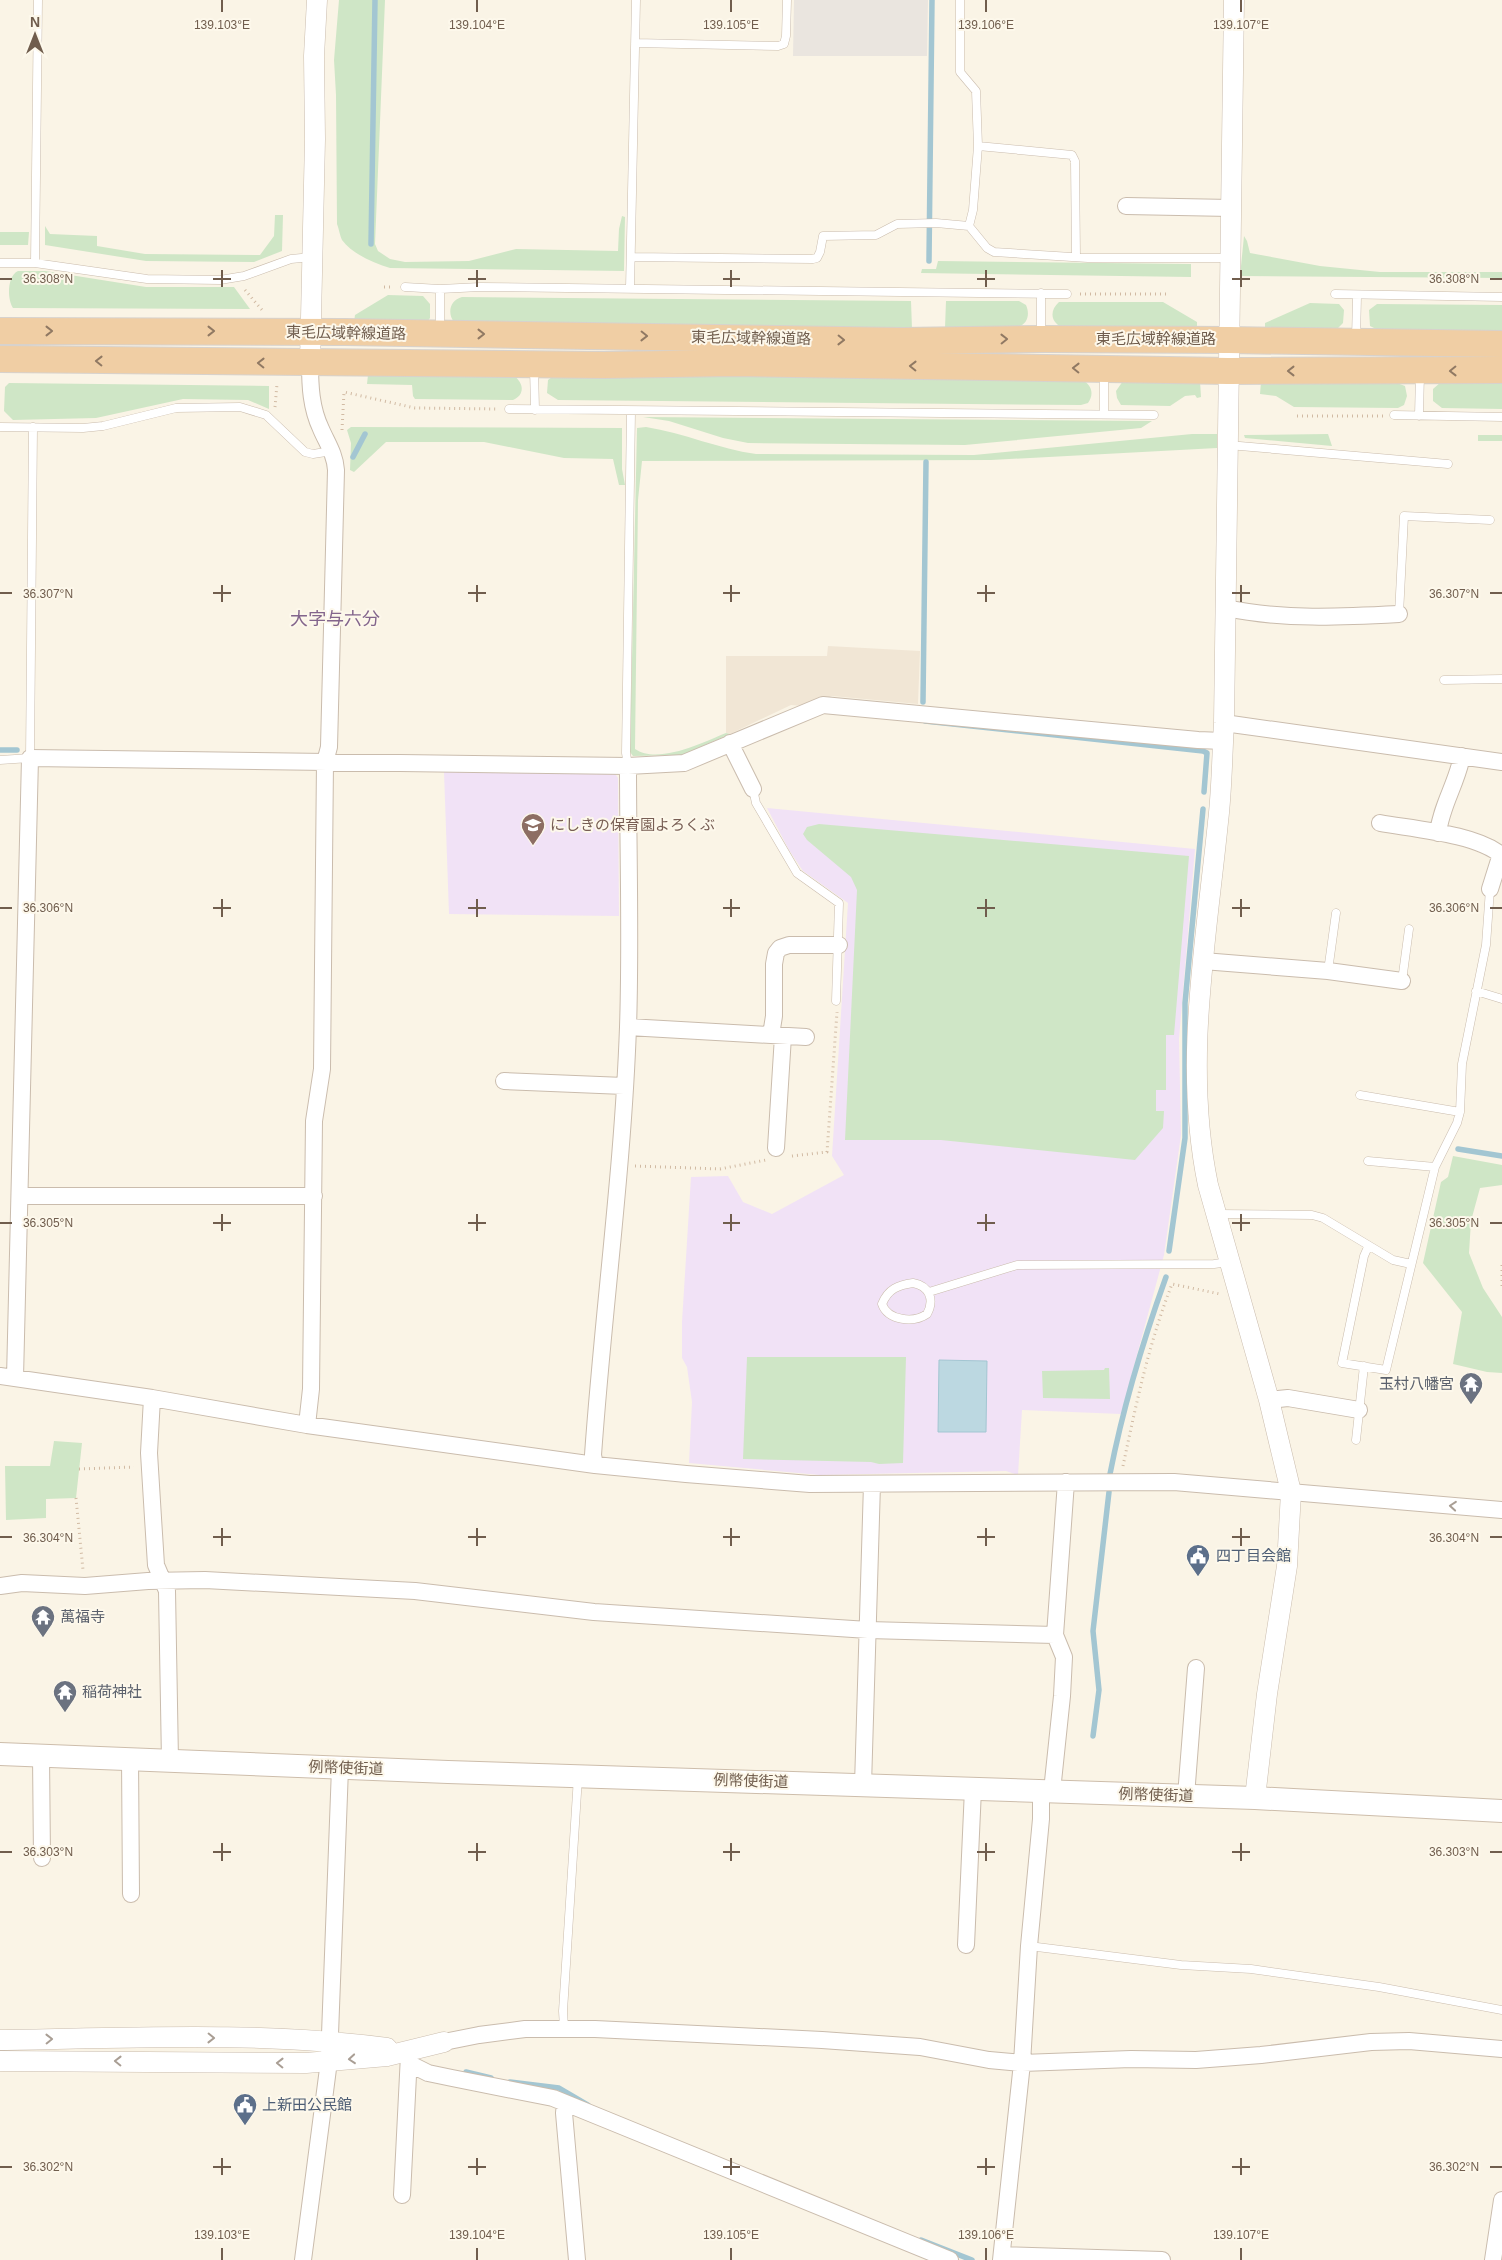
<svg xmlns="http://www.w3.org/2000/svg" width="1502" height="2260" font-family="Arial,'Noto Sans JP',sans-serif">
  <rect width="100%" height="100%" fill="#faf4e6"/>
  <!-- residential -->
  <path fill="#f1e6d5" d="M 828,646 L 920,651 L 918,704 L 832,696 L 804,706 L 791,705 L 730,734 L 726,733 L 726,656 L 827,656 Z"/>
  <!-- industrial -->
  <path fill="#eae5df" d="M 794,0 L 928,0 L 927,56 L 793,56 Z"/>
  <!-- education -->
  <path fill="#f1e2f6" d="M 444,772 L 614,772 L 618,778 L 619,916 L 449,914 Z
    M 767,808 L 1195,849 L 1179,1039 L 1181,1135 L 1164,1255 L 1121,1414 L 1022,1410 L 1018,1475 L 1006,1471 L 820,1475 L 689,1463 L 692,1402 L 687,1367 L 682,1358 L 682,1322 L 691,1177 L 728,1176 L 743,1202 L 772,1214 L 844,1175 L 832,1156 L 848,903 L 803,871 L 789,850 Z"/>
  <!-- green -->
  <path fill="#cfe6c6" d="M 339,0 L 385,0 L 375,244 L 378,251 L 390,259 L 405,262 L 469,261 L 516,249 L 618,251 L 619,229 L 622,216 L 625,217 L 624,271 L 390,268 C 374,263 352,254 342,240 C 340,236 339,229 337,224 L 336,95 L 334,60 Z
    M 275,215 L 283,215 L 282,251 L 254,262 L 146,261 L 45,245 L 45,226 L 50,234 L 97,236 L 97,246 L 145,254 L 260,255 L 274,236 Z
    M 0,232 L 29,232 L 28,245 L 0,245 Z
    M 1244,236 L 1247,241 L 1250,253 L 1320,266 L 1380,272 L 1502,272 L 1502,278 L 1240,276 Z
    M 938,261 L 1191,264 L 1191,277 L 921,273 L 922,269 L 936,269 Z
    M 18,271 L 45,271 L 146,287 L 234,287 L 250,309 L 13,308 C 7,299 7,276 18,271 Z
    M 388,295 L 423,296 L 430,304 L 430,318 L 427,322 L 354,322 L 355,315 Z
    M 462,297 L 911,301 L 912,329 L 454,322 C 447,313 450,300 462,297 Z
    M 946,301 L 1019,301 L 1026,305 C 1030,314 1028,324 1018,327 L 945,328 Z
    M 1059,302 L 1163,302 L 1197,322 L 1197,329 L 1061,327 C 1050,321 1050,310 1059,302 Z
    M 1310,303 L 1339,304 L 1344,310 L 1343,323 L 1337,329 L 1265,329 L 1265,323 Z
    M 1377,304 L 1502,305 L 1502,333 L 1378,330 L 1370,326 L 1369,310 Z
    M 715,374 L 1084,381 C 1092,386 1094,395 1088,403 L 1081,405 L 558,400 L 547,393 L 548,380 L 552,377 Z
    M 368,375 L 514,376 C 524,383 525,395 513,400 L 415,399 L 413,396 L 412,385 L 367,384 Z
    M 1123,381 L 1200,381 L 1201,397 L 1197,398 L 1195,395 L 1185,396 L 1170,406 L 1121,405 L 1117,398 L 1116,391 Z
    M 1502,381 L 1502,409 L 1442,408 L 1433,401 L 1433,389 L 1441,382 Z
    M 1261,382 L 1397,383 L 1405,386 L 1407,396 L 1404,405 L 1398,408 L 1294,407 L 1276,396 L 1260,394 Z
    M 9,383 L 269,386 L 269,409 L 248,400 L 183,399 L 96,418 L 13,420 L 4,411 L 5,387 Z
    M 643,417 L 1152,421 L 1141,428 L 965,445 L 748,443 L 723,438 L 669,421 Z
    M 351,427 L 622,428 L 622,469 L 625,485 L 619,485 L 613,459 L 564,458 L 484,442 L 386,442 L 354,472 L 350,470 L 351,443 L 347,430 Z
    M 646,427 C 684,433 719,449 756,454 L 974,455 L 1192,434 L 1217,434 L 1217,448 L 991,460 L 642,461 L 638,500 L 635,749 C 658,765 704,742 726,733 L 730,734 L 682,755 L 633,756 L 630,752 L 637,428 Z
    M 1328,434 L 1332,446 L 1245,438 L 1244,435 Z
    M 1478,435 L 1502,435 L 1502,441 L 1478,441 Z
    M 819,824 L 1189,856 L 1174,1035 L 1166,1035 L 1166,1090 L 1156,1090 L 1156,1111 L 1164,1111 L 1163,1128 L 1135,1160 L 941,1140 L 845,1140 L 857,890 L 851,877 L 807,840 L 803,834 L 807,827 Z
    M 1453,1156 L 1502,1165 L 1502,1185 L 1480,1188 L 1471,1221 L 1469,1253 L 1483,1288 L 1502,1317 L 1502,1373 L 1487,1372 L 1453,1364 L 1462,1312 L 1423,1263 L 1441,1182 L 1448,1177 Z
    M 747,1357 L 906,1357 L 903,1463 L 879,1464 L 871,1462 L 743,1459 Z
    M 1105,1368 L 1109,1368 L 1110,1399 L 1043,1398 L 1042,1371 L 1104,1370 Z
    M 54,1441 L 82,1443 L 76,1498 L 46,1499 L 46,1518 L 6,1520 L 5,1466 L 50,1466 Z"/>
  <!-- water -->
  <path fill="#bcd8e1" stroke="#a3c6d2" d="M 939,1360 L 987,1361 L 986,1432 L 938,1432 Z"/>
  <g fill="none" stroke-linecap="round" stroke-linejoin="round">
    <!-- stream -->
    <path stroke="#a3c6d2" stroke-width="5.5" d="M 371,244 L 375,0
      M 929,261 L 932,0
      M 353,457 L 365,434
      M 923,702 L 926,462
      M 925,721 L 1203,751 L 1207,753 L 1204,792
      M 0,750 L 17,750
      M 1458,1149 L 1502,1156
      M 1169,1251 L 1185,1138 L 1185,1003 L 1203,809
      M 1110,1474 C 1123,1407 1143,1341 1166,1277
      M 1093,1736 L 1099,1690 L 1093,1631 L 1109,1492
      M 466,2072 L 491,2078
      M 510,2082 L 559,2088 L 588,2105
      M 921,2240 L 972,2260"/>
    <!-- service casing -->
    <g stroke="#cabcad" stroke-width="9">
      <path id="service" d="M 960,0 L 960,72 L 976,91 L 978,146 L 973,210 L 969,226
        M 635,43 L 778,46 L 784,44 L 786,36 L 787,0
        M 978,146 L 1072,155 L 1075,161 L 1076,257
        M 631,257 L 813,259 L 817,258 L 820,252 L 823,236 L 876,235 L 897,224 L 936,223 L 969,226 L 987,248 L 994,252 L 1088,258 L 1230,258
        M 0,263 L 35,263 L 147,279 L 220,280 L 244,276 L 291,259 L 312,257
        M 35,263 L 38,0
        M 405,287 L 440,289 L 480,287 L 1067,294
        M 440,289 L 440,329
        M 630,289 L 636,0
        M 1041,293 L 1041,336
        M 1335,294 L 1502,297
        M 1356,339 L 1357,296
        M 534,367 L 535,410
        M 509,409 L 1154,415
        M 1104,413 L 1104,373
        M 1394,415 L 1502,417
        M 1419,416 L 1420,373
        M 0,427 L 83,428 L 103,426 L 176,408 L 240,407 L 266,415 L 305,452 L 313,454 L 332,451
        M 1228,445 L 1448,464
        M 1399,614 L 1404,516 L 1490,520
        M 1444,680 L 1502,679
        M 0,760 L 30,758 L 33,427
        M 628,766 L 626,753 L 631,411
        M 753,789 L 756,803 L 797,873 L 839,903 L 836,1001
        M 1328,971 L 1336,913
        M 1402,981 L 1409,929
        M 1476,991 L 1502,999
        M 1360,1095 L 1460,1112
        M 1368,1161 L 1435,1167
        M 1218,1214 L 1312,1215 L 1323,1218 L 1393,1260 L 1411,1264
        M 1368,1247 L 1364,1256 L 1342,1363 L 1386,1370 L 1435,1167 L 1457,1123 L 1460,1112 L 1462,1064 L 1486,945 L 1490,889
        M 913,1283 C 929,1286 935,1299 927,1314 C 914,1323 888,1321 882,1304 C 888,1289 898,1285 913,1283 Z
        M 929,1292 L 1017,1265 L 1214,1264 L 1229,1262
        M 1356,1440 L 1364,1366
        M 1029,1946 L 1181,1965 L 1251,1969 L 1379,1987 L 1502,2010
        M 564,2028 L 563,2011 L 578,1777"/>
    </g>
    <!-- minor casing -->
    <g stroke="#cabcad" stroke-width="18">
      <path id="minor" d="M 1126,206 L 1231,208
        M 1226,608 C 1283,620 1341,617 1399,614
        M 1224,723 L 1502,762
        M 730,743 L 753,789
        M 1380,823 C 1413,829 1478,834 1502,856
        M 1438,833 C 1441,806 1457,783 1462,756
        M 1490,889 L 1501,854
        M 1203,961 L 1328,971 L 1402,981
        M 628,1027 L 806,1037
        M 771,1035 L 774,1016 L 774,964 L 776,953 L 780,948 L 789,945 L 839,945
        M 504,1081 L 624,1086
        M 776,1148 L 783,1036
        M 20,1196 L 314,1196
        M 0,1376 L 152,1398 L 307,1425 L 595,1465 L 686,1474 L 810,1484 L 1174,1482 L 1502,1510
        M 15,1378 L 30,758 L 628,766 L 684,763 L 823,705 L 1198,740 L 1223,741
        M 152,1398 L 149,1453 L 153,1518 L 156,1565 L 167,1591 L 170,1761
        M 1269,1400 L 1288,1398 L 1359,1410
        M 307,1425 L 311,1389 L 314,1121 L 322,1069 L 325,762 L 329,747 L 336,470 C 335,454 327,443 321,429 C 311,408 310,386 310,363
        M 595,1465 L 593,1455 C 603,1312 623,1170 628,1027 C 631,940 628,853 628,766
        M 0,1586 L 22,1583 L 85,1586 L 148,1581 L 205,1580 L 415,1591 L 594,1612 L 868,1630 L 1055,1635
        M 41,1755 L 42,1858
        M 130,1758 L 131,1894
        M 863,1785 L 872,1484
        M 1052,1791 L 1062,1696 L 1064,1657 L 1055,1635 L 1066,1482
        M 1186,1796 L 1196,1668
        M 966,1945 L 973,1789
        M 444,2042 L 479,2035 L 525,2029 L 595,2029 L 822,2040 L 920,2047 L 989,2060 L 1022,2063 L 1131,2059 L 1196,2060 L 1261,2055 L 1371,2042 L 1409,2041 L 1502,2049
        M 410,2064 L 428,2073 L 452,2078 L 553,2098 L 950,2260
        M 565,2103 L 564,2113 L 577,2260
        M 402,2195 L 409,2055
        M 1002,2255 L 1162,2260
        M 303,2260 L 329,2061 L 340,1768
        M 1001,2260 L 1022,2063 L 1029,1946 L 1041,1819 L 1041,1791
        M 1493,2260 L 1502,2200"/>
    </g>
    <!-- tertiary casing -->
    <g stroke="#cabcad" stroke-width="21">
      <path id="tertiary" d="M 1234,0 L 1224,723 C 1222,756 1222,789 1218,822 C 1206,942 1183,1065 1208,1185 L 1269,1400 L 1291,1492 L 1287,1566 L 1267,1694 L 1255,1798
        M 310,363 L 315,139 L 314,56 L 317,0
        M 0,2040 C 129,2038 260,2031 387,2048
        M 0,2061 L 306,2063 L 387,2056 L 444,2042"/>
    </g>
    <!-- secondary casing -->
    <g stroke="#cdbdab" stroke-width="24">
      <path id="secondary" d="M 0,1754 L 448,1772 L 1255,1798 L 1502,1811"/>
    </g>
    <!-- trunk casing -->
    <g stroke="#d7d2cd" stroke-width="28">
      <path id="trunk" d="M 0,331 L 345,332 L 903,341 L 1041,339 L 1229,340 L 1502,344
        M 0,359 L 604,365 L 734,363 L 1228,371 L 1502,370"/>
    </g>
    <!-- path -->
    <path stroke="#d1baa3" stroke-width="3" stroke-dasharray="1 4" stroke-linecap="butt" d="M 384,287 L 394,287
      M 245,290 L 262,310
      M 1080,294 L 1166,294
      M 275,407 L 277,384
      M 1297,416 L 1383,416
      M 342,430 L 344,392 L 415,408 L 499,409
      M 792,1156 L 827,1152 L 837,1012
      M 635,1166 L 720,1169 L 766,1160
      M 1502,1265 L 1502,1288
      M 1123,1466 C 1136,1404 1149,1343 1172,1284 L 1220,1294
      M 79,1469 L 134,1467
      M 76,1498 L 83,1570"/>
    <!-- service -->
    <use href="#service" stroke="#fff" stroke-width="8"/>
    <!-- minor -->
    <use href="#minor" stroke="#fff" stroke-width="16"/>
    <!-- tertiary -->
    <use href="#tertiary" stroke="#fff" stroke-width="20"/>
    <!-- secondary -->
    <use href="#secondary" stroke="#fff" stroke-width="22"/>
    <!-- trunk -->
    <use href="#trunk" stroke="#f0cea4" stroke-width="26"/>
  </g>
  <!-- one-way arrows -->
  <defs><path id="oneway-chevron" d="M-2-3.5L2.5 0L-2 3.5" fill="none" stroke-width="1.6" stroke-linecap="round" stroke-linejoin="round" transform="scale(1.25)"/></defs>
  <g stroke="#907963">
    <use href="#oneway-chevron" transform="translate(49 331)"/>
    <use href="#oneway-chevron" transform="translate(211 331)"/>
    <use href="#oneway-chevron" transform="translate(481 334)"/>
    <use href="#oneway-chevron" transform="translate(644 336) rotate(1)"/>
    <use href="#oneway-chevron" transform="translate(1004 339) rotate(-1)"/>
    <use href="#oneway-chevron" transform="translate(841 340) rotate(1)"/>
    <use href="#oneway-chevron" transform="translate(99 361) rotate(-179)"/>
    <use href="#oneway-chevron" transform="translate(261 363) rotate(-179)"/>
    <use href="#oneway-chevron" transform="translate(913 366) rotate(-179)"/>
    <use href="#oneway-chevron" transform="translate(1076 368) rotate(-179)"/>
    <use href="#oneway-chevron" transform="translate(1291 371) rotate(-180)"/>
    <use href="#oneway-chevron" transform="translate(1453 371) rotate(179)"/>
  </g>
  <g stroke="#a99e94">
    <use href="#oneway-chevron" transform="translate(1453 1506) rotate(-175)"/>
    <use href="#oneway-chevron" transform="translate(211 2038) rotate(1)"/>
    <use href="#oneway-chevron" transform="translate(49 2039) rotate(-1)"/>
    <use href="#oneway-chevron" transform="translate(352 2059) rotate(175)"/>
    <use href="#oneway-chevron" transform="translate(118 2061) rotate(-179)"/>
    <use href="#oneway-chevron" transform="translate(280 2063) rotate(-179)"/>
  </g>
  <!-- ticks -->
  <path fill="none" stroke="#705d4d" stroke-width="2" d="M 222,0 L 222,12M 477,0 L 477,12M 731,0 L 731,12M 986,0 L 986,12M 1241,0 L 1241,12M 222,270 L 222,287M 477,270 L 477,287M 731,270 L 731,287M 986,270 L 986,287M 1241,270 L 1241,287M 0,279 L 12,279M 213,279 L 231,279M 468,279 L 486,279M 723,279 L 740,279M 977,279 L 995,279M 1232,279 L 1250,279M 1490,279 L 1502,279M 222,585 L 222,602M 477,585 L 477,602M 731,585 L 731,602M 986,585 L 986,602M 1241,585 L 1241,602M 0,593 L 12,593M 213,593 L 231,593M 468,593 L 486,593M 723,593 L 740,593M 977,593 L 995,593M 1232,593 L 1250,593M 1490,593 L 1502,593M 222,899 L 222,917M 477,899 L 477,917M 731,899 L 731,917M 986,899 L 986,917M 1241,899 L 1241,917M 0,908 L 12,908M 213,908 L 231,908M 468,908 L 486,908M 723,908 L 740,908M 977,908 L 995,908M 1232,908 L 1250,908M 1490,908 L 1502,908M 222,1214 L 222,1231M 477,1214 L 477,1231M 731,1214 L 731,1231M 986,1214 L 986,1231M 1241,1214 L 1241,1231M 0,1223 L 12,1223M 213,1223 L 231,1223M 468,1223 L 486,1223M 723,1223 L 740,1223M 977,1223 L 995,1223M 1232,1223 L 1250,1223M 1490,1223 L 1502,1223M 222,1528 L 222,1546M 477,1528 L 477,1546M 731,1528 L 731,1546M 986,1528 L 986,1546M 1241,1528 L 1241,1546M 0,1537 L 12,1537M 213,1537 L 231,1537M 468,1537 L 486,1537M 723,1537 L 740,1537M 977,1537 L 995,1537M 1232,1537 L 1250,1537M 1490,1537 L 1502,1537M 222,1843 L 222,1861M 477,1843 L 477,1861M 731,1843 L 731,1861M 986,1843 L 986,1861M 1241,1843 L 1241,1861M 0,1852 L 12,1852M 213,1852 L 231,1852M 468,1852 L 486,1852M 723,1852 L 740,1852M 977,1852 L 995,1852M 1232,1852 L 1250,1852M 1490,1852 L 1502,1852M 222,2158 L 222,2175M 477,2158 L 477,2175M 731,2158 L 731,2175M 986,2158 L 986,2175M 1241,2158 L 1241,2175M 0,2167 L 12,2167M 213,2167 L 231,2167M 468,2167 L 486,2167M 723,2167 L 740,2167M 977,2167 L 995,2167M 1232,2167 L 1250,2167M 1490,2167 L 1502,2167M 222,2248 L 222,2260M 477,2248 L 477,2260M 731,2248 L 731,2260M 986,2248 L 986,2260M 1241,2248 L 1241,2260"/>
  <!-- icons -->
  <defs>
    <g id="school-pin" transform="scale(1.25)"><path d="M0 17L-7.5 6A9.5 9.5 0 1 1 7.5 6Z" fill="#8d6e63" stroke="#fdf8eb"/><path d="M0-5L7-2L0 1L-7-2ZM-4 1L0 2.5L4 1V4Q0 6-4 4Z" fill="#fff"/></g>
    <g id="temple-pin" transform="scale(1.25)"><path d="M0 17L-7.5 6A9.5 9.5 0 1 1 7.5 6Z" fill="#6b7280" stroke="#fdf8eb"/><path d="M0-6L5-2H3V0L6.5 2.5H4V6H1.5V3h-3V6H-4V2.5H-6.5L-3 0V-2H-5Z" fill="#fff"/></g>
    <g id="civic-pin" transform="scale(1.25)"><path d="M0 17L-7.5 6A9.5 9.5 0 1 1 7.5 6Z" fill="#5c6f8a" stroke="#fdf8eb"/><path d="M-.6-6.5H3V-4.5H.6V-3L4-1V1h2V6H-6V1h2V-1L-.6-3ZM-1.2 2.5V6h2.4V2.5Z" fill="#fff"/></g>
  </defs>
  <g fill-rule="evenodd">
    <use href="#school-pin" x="533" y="825"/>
    <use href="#temple-pin" x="1471" y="1384"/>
    <use href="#civic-pin" x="1198" y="1556"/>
    <use href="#temple-pin" x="43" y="1617"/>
    <use href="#temple-pin" x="65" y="1692"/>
    <use href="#civic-pin" x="245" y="2105"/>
  </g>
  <g text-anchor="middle" stroke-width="4" stroke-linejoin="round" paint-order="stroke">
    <!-- street labels -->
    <g font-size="15" fill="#705d4d" stroke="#fdf8eb">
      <text transform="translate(346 333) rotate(1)" y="5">東毛広域幹線道路</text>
      <text transform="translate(751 338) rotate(1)" y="5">東毛広域幹線道路</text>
      <text x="1156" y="344">東毛広域幹線道路</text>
      <text transform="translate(346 1768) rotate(2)" y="5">例幣使街道</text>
      <text transform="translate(751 1781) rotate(2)" y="5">例幣使街道</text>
      <text transform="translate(1156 1795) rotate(2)" y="5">例幣使街道</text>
    </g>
    <!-- education labels -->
    <g font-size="15" fill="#785e54" stroke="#fdf8eb" text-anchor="start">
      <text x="550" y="830">にしきの保育園よろくぶ</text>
    </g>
    <!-- worship labels -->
    <g font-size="15" fill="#5b616d" stroke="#fdf8eb" text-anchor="start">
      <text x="1454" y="1389" text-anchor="end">玉村八幡宮</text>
      <text x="60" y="1622">萬福寺</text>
      <text x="82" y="1697">稲荷神社</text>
    </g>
    <!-- service labels -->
    <g font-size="15" fill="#4e5e75" stroke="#fdf8eb" text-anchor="start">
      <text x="1216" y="1561">四丁目会館</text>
      <text x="262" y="2110">上新田公民館</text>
    </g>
    <!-- quarter labels -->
    <g font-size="18" fill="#83658c" stroke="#fdf8eb">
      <text x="335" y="625">大字与六分</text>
    </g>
  </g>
  <g font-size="12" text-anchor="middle" fill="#705d4d" stroke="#fdf8eb" stroke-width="4" stroke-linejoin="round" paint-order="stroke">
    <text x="222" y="29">139.103°E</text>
    <text x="477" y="29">139.104°E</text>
    <text x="731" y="29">139.105°E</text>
    <text x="986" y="29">139.106°E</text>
    <text x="1241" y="29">139.107°E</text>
    <text x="48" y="283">36.308°N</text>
    <text x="1454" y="283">36.308°N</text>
    <text x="48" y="598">36.307°N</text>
    <text x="1454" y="598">36.307°N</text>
    <text x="48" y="912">36.306°N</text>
    <text x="1454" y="912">36.306°N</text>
    <text x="48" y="1227">36.305°N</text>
    <text x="1454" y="1227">36.305°N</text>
    <text x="48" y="1542">36.304°N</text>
    <text x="1454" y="1542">36.304°N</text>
    <text x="48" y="1856">36.303°N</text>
    <text x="1454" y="1856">36.303°N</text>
    <text x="48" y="2171">36.302°N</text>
    <text x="1454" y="2171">36.302°N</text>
    <text x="222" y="2239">139.103°E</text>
    <text x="477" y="2239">139.104°E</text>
    <text x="731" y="2239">139.105°E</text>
    <text x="986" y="2239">139.106°E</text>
    <text x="1241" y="2239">139.107°E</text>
  </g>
  <!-- north arrow -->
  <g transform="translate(35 35)" stroke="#fdf8eb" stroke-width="4" paint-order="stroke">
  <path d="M0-4L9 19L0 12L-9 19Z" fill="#705d4d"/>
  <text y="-8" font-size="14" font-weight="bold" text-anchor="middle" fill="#705d4d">N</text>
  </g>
</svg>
